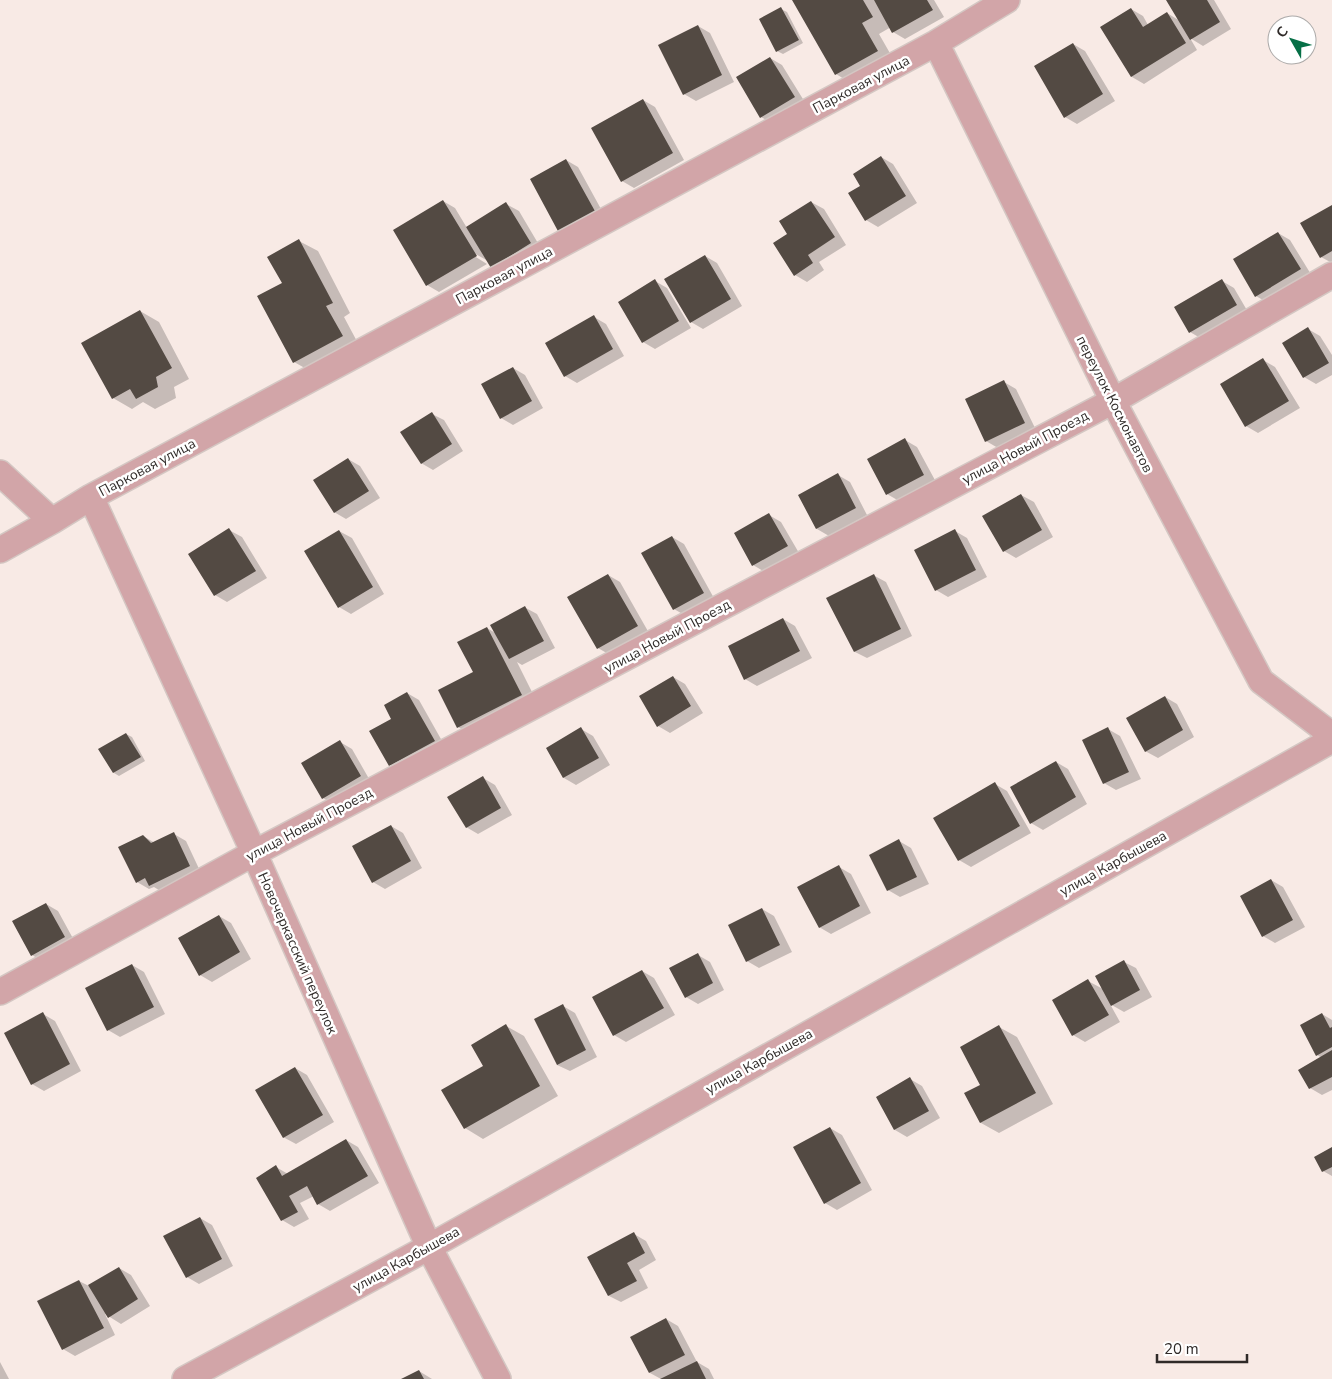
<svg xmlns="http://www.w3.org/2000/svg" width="1332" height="1379" font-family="'Nunito Sans',sans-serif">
  <rect width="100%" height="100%" fill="#f8eae5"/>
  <!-- shadow -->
  <path fill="#0003" d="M 794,0 L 934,0 L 944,17 L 905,39 L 893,32 L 891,27 L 879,34 L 895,62 L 854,85 L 836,74 Z
    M 1168,0 L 1214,0 L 1231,29 L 1203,46 L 1190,38 L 1197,50 L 1144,84 L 1132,77 L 1102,27 L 1131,9 L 1143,16 L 1148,25 L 1167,13 L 1180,21 Z
    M 781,9 L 787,12 L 803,43 L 783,54 L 777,51 Z
    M 698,26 L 710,33 L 734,82 L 696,101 L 684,94 Z
    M 1073,44 L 1085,51 L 1115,101 L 1077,124 L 1065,117 Z
    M 770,58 L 782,65 L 806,104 L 773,124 L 761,117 Z
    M 643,100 L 655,107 L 684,160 L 634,188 L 622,181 Z
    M 881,157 L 893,164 L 917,203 L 878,227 L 866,220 Z
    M 566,160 L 578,167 L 607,220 L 572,239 Z
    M 443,201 L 455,208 L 467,228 L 506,204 L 519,211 L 542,250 L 504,274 L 492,267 L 488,261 L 472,252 L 471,254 L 487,264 L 439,292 L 427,285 Z
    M 811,202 L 824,209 L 846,245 L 819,262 L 824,270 L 807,282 L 795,275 L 789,234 Z
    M 1332,206 L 1332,263 L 1321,257 Z
    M 1278,233 L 1290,240 L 1312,276 L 1268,303 L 1256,296 Z
    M 299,241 L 318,251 L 350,313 L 344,317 L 360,347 L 312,372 L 294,362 L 283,283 Z
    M 705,256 L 717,263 L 742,306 L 703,329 L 691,322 Z
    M 655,281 L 667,288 L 691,328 L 655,349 L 643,342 Z
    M 1222,281 L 1234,288 L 1248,312 L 1202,339 L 1190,332 Z
    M 140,311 L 159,322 L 189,379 L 174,387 L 176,398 L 155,409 L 143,402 L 132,409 L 113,398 L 83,343 Z
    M 594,317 L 606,324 L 624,356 L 577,383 L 565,376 Z
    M 1308,329 L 1320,336 L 1332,355 L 1332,375 L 1316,384 L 1304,377 Z
    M 1263,360 L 1275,367 L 1300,408 L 1258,433 L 1246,426 Z
    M 513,368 L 525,375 L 543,408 L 513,425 L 501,418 Z
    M 1004,382 L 1016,389 L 1036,430 L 998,448 L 986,441 Z
    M 432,414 L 444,420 L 463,451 L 433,470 L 421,463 Z
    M 905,440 L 917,447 L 936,482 L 899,501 L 887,494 Z
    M 348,459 L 360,466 L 380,498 L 346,519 L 334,512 Z
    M 838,475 L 850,482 L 867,515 L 829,536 L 817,529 L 799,496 Z
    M 1021,495 L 1034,502 L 1053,537 L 1016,558 L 1004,551 Z
    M 769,515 L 781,522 L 799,553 L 765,572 L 753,565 Z
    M 229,530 L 242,537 L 267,578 L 227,602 L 215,595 L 190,554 Z
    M 339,531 L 352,538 L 384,594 L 351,614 L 339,607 Z
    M 955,531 L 967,538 L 987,577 L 948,597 L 936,590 Z
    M 672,537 L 684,544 L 715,600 L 686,616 L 674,609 Z
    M 608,575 L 620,582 L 649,633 L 610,655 L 598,648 Z
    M 873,575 L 886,582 L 912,636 L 867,658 L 855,652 Z
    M 524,607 L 537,614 L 555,648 L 522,665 L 517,662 L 539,706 L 476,737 L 458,727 L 487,628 L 497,634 Z
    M 783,619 L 795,626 L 812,658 L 757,686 L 745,679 Z
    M 673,677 L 685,684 L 703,713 L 670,733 L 658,726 Z
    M 407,693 L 419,700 L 446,748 L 402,772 L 390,765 L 393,719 Z
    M 1165,697 L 1177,704 L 1194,737 L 1158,758 L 1145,751 Z
    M 581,729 L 593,736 L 610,765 L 576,785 L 564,778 L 547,749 Z
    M 1108,729 L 1120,736 L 1141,779 L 1116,790 L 1104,783 Z
    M 126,734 L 132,737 L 145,761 L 119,776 L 114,773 Z
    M 340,742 L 352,749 L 372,784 L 335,805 L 323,798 L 303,764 Z
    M 1056,762 L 1068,769 L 1087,804 L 1043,830 L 1031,823 Z
    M 483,778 L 495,785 L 512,815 L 478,834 L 466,827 Z
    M 995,784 L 1007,791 L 1031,833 L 971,867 L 959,860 Z
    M 391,826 L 403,833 L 422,868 L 385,889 L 373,882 Z
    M 174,834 L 186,841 L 201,873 L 162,892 L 154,887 L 149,889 L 137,882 L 143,836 L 155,843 Z
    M 899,841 L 911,848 L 929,884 L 900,897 L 888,890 Z
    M 839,867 L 851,874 L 871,913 L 831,934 L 819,927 Z
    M 1271,880 L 1283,887 L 1305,927 L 1275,943 L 1263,936 Z
    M 46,904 L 58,911 L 76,944 L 44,962 L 32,955 Z
    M 762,909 L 774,916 L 792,952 L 759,968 L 747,961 Z
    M 219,916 L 231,923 L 251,959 L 212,982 L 200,975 Z
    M 698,955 L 710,962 L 724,990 L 698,1004 L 686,997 Z
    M 1124,962 L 1136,968 L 1152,997 L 1124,1012 L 1110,1004 L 1120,1022 L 1085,1042 L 1073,1035 L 1088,981 L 1103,989 Z
    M 132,965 L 144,972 L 165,1014 L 120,1037 L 108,1030 Z
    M 642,971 L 654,978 L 675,1015 L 626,1042 L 614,1035 Z
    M 563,1006 L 575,1013 L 597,1057 L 570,1071 L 557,1065 Z
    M 43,1014 L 55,1021 L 81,1071 L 44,1091 L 32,1084 Z
    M 1322,1014 L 1332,1020 L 1332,1090 L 1322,1095 L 1310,1088 L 1322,1058 L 1317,1055 Z
    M 506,1026 L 524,1036 L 558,1096 L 483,1139 L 465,1128 L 485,1067 Z
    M 999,1027 L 1017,1037 L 1053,1104 L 999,1133 L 981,1123 L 965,1094 L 981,1085 Z
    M 295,1068 L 307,1075 L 334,1122 L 296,1144 L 283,1137 Z
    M 910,1079 L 922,1086 L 940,1118 L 907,1137 L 895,1130 L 877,1097 Z
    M 830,1128 L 842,1135 L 872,1190 L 837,1210 L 825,1203 Z
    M 346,1140 L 358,1147 L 379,1183 L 330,1211 L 318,1204 L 314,1196 L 300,1203 L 309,1219 L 294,1227 L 282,1220 L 276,1167 L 288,1174 Z
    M 1332,1148 L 1332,1176 L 1323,1171 Z
    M 200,1218 L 212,1225 L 233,1266 L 199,1284 L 187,1277 Z
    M 634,1234 L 646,1241 L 656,1260 L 639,1270 L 648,1288 L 621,1302 L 609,1296 L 589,1258 Z
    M 119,1268 L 131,1275 L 150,1306 L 121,1324 L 105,1314 L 115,1335 L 75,1356 L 63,1349 L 79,1281 L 89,1286 Z
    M 666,1319 L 678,1326 L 697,1362 L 709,1369 L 714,1379 L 661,1379 L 650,1373 Z
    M 0,1362 L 9,1379 L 0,1379 Z
    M 419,1371 L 432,1379 L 404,1379 Z"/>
  <!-- building -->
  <path fill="#534a43" d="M 792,0 L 863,0 L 873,17 L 862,23 L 878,51 L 835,75 Z
    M 874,0 L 927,0 L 933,10 L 892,33 Z
    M 1166,0 L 1207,0 L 1220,22 L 1190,40 Z
    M 781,7 L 799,40 L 776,52 L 759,19 Z
    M 1131,8 L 1143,27 L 1167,12 L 1186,43 L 1131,77 L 1100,27 Z
    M 698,25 L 722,75 L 683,95 L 658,45 Z
    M 1073,43 L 1103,94 L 1064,118 L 1034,66 Z
    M 770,57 L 795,97 L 760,118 L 736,77 Z
    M 643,99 L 673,153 L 621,182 L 591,128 Z
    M 881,156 L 906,196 L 865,221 L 848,193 L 860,186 L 853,174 Z
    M 566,159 L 596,213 L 559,233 L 530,179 Z
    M 443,200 L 477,256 L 426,286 L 393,230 Z
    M 811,201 L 835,237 L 808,255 L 813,263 L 794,276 L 773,243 L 787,234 L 779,221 Z
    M 506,202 L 531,243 L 491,268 L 466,227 Z
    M 1332,205 L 1332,251 L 1320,258 L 1300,223 Z
    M 1278,232 L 1301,269 L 1255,297 L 1233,259 Z
    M 299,239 L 333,303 L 326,306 L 343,336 L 293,363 L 257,296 L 282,283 L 267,257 Z
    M 705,255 L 731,299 L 690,323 L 664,279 Z
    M 655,279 L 679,321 L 642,343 L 618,302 Z
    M 1222,279 L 1237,305 L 1189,333 L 1174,307 Z
    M 140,310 L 172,368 L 156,377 L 158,387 L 136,399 L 130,389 L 112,399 L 81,343 Z
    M 594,315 L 613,349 L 564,377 L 545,343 Z
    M 1308,327 L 1329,363 L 1303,378 L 1282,343 Z
    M 1263,358 L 1289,401 L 1245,427 L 1220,384 Z
    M 513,367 L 532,401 L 500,419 L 481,384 Z
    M 1004,380 L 1025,423 L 985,442 L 965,399 Z
    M 432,412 L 452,444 L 421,464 L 400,432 Z
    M 905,438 L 924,475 L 886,495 L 867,459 Z
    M 348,458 L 369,491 L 334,513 L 313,480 Z
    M 838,473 L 856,508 L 816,529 L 798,495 Z
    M 1021,494 L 1042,530 L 1003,552 L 982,516 Z
    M 769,513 L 788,546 L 752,566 L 734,533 Z
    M 229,528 L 256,571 L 214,596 L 188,554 Z
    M 955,529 L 976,570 L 935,591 L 914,550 Z
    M 339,530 L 373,587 L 338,608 L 304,551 Z
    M 672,536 L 704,593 L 673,610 L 641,553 Z
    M 608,574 L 638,626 L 597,649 L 567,597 Z
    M 874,574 L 901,629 L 854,652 L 826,598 Z
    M 525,606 L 544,641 L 509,659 L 490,625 Z
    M 783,618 L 800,651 L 744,680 L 728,646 Z
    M 487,627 L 522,695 L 457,728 L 438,690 L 473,672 L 457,642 Z
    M 673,676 L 691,706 L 657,727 L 639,696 Z
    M 407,692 L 435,741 L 389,766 L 369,731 L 391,719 L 384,705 Z
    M 1165,696 L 1183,730 L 1145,752 L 1126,718 Z
    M 581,727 L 599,758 L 563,778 L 546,748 Z
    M 1108,727 L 1129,772 L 1103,784 L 1082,740 Z
    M 126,733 L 141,757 L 113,773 L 98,749 Z
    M 340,740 L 361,776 L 322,799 L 301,763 Z
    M 1056,761 L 1076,797 L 1030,824 L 1010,787 Z
    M 483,776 L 501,808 L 466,828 L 447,797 Z
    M 995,782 L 1020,826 L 958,861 L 933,818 Z
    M 391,825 L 411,861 L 372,883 L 352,846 Z
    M 174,832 L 190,866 L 149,886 L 145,878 L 136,883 L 118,847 L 143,835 L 151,843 Z
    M 899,839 L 917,877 L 887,891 L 869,855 Z
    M 839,865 L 860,906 L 819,928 L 797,887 Z
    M 1271,879 L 1293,920 L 1262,937 L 1240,896 Z
    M 46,903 L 65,937 L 31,956 L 12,921 Z
    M 762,908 L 780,945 L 746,962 L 728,925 Z
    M 219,915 L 240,952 L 199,976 L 178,938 Z
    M 698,953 L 713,983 L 685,998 L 669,968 Z
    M 1124,960 L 1140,990 L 1111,1006 L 1095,976 Z
    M 132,964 L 154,1007 L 107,1031 L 85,988 Z
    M 642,970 L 664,1008 L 613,1036 L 592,997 Z
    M 1088,979 L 1109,1015 L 1072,1036 L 1052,1000 Z
    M 563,1004 L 586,1050 L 557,1065 L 534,1019 Z
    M 43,1012 L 70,1064 L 31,1085 L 4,1033 Z
    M 1322,1013 L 1330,1028 L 1332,1027 L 1332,1047 L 1316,1056 L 1300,1025 Z
    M 506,1024 L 540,1086 L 464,1129 L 441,1090 L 483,1066 L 471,1045 Z
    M 999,1025 L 1036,1093 L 980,1123 L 964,1093 L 980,1085 L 960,1047 Z
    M 1332,1050 L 1332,1077 L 1309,1089 L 1298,1070 Z
    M 295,1067 L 323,1115 L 283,1138 L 255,1090 Z
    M 910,1077 L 929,1111 L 894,1130 L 876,1097 Z
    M 830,1127 L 861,1183 L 824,1204 L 793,1147 Z
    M 346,1139 L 368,1176 L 317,1205 L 307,1186 L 289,1196 L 298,1212 L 281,1221 L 256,1178 L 276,1165 L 282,1176 Z
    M 1332,1147 L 1332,1167 L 1322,1172 L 1314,1157 Z
    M 200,1217 L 222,1259 L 186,1278 L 163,1236 Z
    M 634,1232 L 645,1253 L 627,1263 L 637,1281 L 608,1296 L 587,1257 Z
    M 119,1267 L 138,1299 L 108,1318 L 88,1285 Z
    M 79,1280 L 104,1328 L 62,1350 L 37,1301 Z
    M 666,1318 L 685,1355 L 649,1373 L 630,1337 Z
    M 697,1361 L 706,1379 L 660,1379 Z
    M 419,1370 L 424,1379 L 401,1379 Z"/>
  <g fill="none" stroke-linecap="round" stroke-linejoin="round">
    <!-- street casing -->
    <g stroke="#d4c7c3" stroke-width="28">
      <path id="street" d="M 936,43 L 1113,401 L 1261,681 L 1332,735
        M 0,473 L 52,521
        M 91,497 L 254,853 L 429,1247 L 498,1379
        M 0,550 L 52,521 L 91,497 L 936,43 L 1007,0
        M 0,992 L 254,853 L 1113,401 L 1332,275
        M 185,1379 L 429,1247 L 1332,740"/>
    </g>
    <!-- street -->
    <use href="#street" stroke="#d2a5a8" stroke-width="25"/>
  </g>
  <g text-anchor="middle" stroke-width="5" stroke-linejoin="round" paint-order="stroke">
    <!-- street labels -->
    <g font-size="14" fill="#2f2a28" stroke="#fff">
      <text transform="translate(861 84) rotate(-28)" y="5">Парковая улица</text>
      <text transform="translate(504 275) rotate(-28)" y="5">Парковая улица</text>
      <text transform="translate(1115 404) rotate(63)" y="5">переулок Космонавтов</text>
      <text transform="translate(1025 447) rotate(-28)" y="5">улица Новый Проезд</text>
      <text transform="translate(147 467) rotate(-28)" y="5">Парковая улица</text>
      <text transform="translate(667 636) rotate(-28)" y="5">улица Новый Проезд</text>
      <text transform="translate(309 824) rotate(-28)" y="5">улица Новый Проезд</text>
      <text transform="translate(1113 863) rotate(-29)" y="5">улица Карбышева</text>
      <text transform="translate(298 953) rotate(66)" y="5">Новочеркасский переулок</text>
      <text transform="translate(759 1061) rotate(-29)" y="5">улица Карбышева</text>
      <text transform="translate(406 1259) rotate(-29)" y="5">улица Карбышева</text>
    </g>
  </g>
  <!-- north arrow -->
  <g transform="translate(1292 40) rotate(309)"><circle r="24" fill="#ffffff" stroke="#acaaa9"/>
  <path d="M0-4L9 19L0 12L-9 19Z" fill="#066f46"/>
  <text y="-8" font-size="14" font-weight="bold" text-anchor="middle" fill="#2f2a28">С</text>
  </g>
  <!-- scale -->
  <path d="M1157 1354v8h90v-8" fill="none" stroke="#2f2a28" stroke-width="2.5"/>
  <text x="1164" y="1354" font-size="15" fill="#2f2a28" stroke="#ffffff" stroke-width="4" paint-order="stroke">20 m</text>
</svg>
